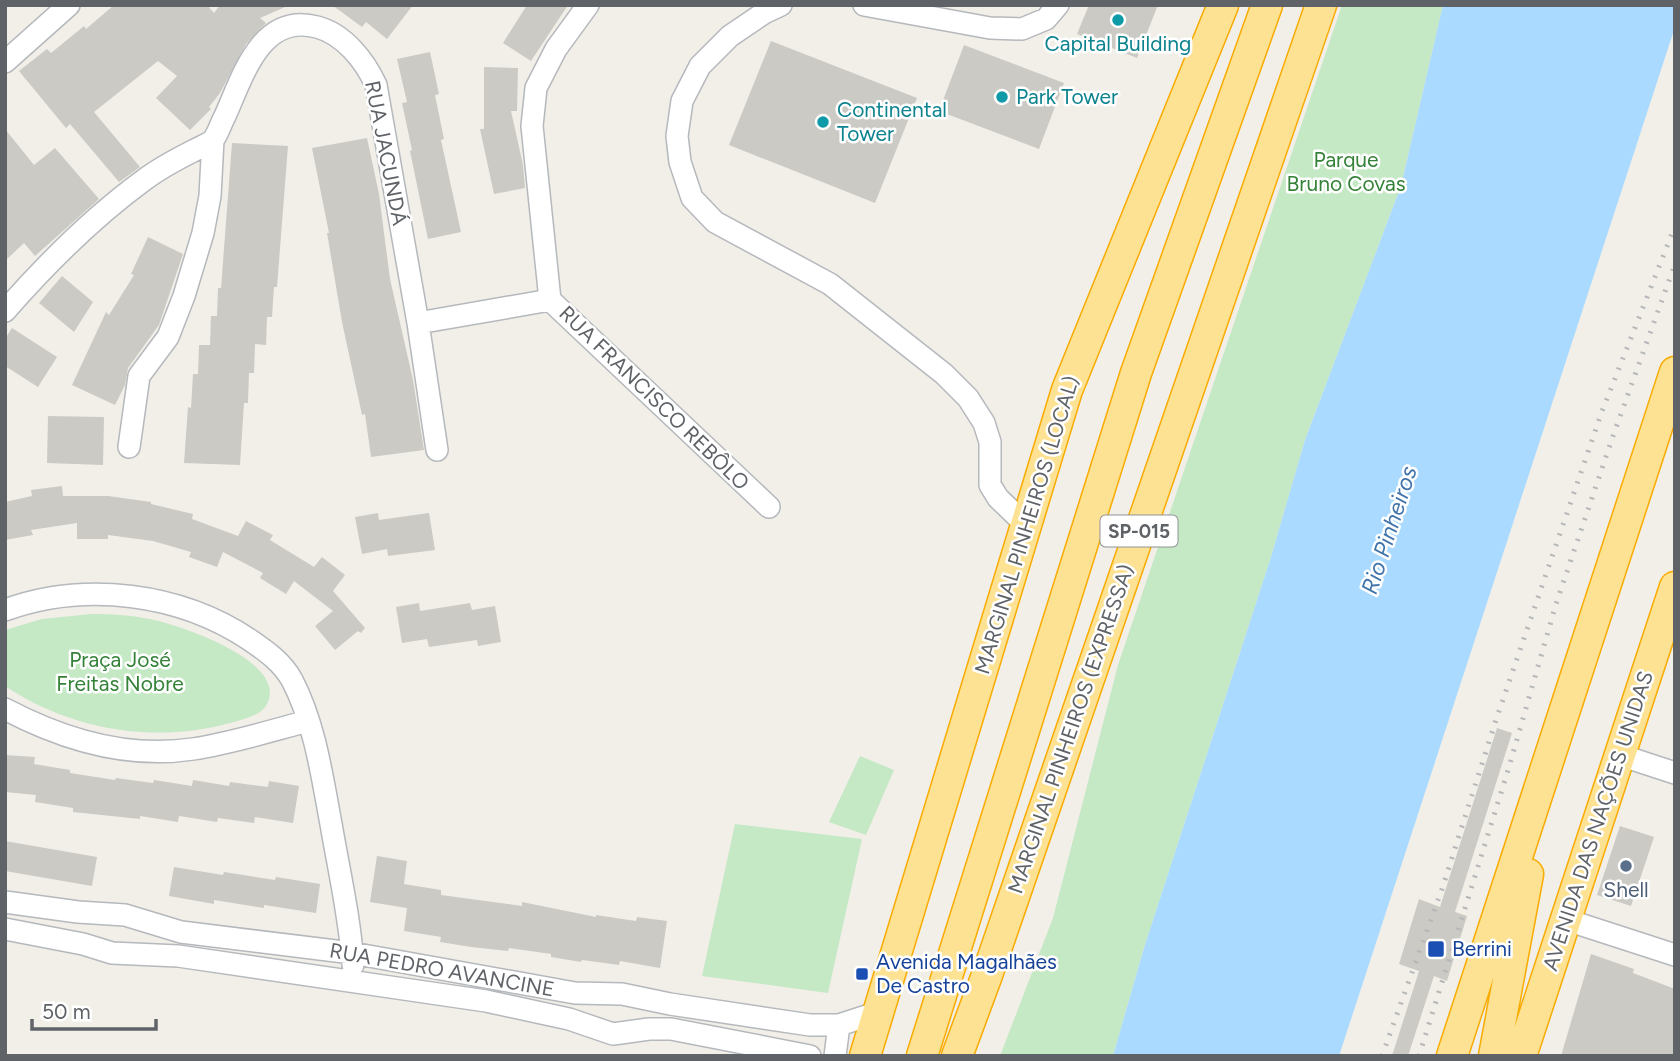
<svg xmlns="http://www.w3.org/2000/svg" width="1680" height="1061" font-family="Figtree,sans-serif">
  <rect width="100%" height="100%" fill="#f1efe8"/>
  <!-- green -->
  <path fill="#c5e8c5" d="M 1342,5 L 1443,5 L 1401,186 L 1305,440 L 1271,557 L 1144,948 L 1113,1056 L 1000,1056 L 1053,918 L 1118,665 Z
    M 91,614 C 111,614 130,615 150,619 C 179,625 289,661 267,704 C 261,716 243,719 230,723 C 154,744 71,730 5,686 L 5,630 L 42,619 Z
    M 860,756 L 894,770 L 866,835 L 829,822 Z
    M 735,824 L 862,839 L 828,993 L 702,976 Z"/>
  <!-- water -->
  <path fill="#aadaff" d="M 1443,5 L 1675,5 L 1675,27 L 1339,1056 L 1113,1056 L 1144,948 L 1271,557 L 1305,440 L 1401,186 Z"/>
  <!-- building -->
  <path fill="#cccac5" d="M 114,5 L 207,5 L 214,13 L 220,5 L 290,5 L 260,18 L 266,23 L 246,44 L 220,93 L 209,107 L 211,109 L 190,130 L 156,98 L 177,76 L 158,61 L 94,112 L 140,167 L 119,182 L 70,124 L 66,128 L 19,71 L 47,49 L 51,53 L 84,26 L 86,29 Z
    M 332,5 L 413,5 L 387,39 L 366,22 L 362,27 Z
    M 527,5 L 568,5 L 531,61 L 503,43 Z
    M 1089,5 L 1158,5 L 1137,58 L 1077,34 Z
    M 771,41 L 917,98 L 875,203 L 729,145 Z
    M 964,45 L 1064,83 L 1039,149 L 939,111 Z
    M 430,52 L 439,94 L 435,95 L 444,139 L 441,140 L 461,232 L 428,239 L 410,151 L 412,150 L 402,103 L 407,102 L 397,59 Z
    M 484,67 L 518,68 L 517,111 L 511,111 L 523,165 L 525,188 L 494,194 L 480,129 L 484,129 Z
    M 5,129 L 34,165 L 55,148 L 99,199 L 35,256 L 24,243 L 5,261 Z
    M 367,138 L 379,194 L 390,279 L 413,380 L 424,450 L 371,457 L 365,414 L 362,415 L 342,322 L 327,233 L 329,233 L 312,148 Z
    M 232,143 L 288,146 L 277,287 L 274,287 L 272,317 L 267,317 L 266,345 L 255,344 L 254,373 L 249,373 L 248,403 L 244,403 L 240,465 L 184,463 L 188,407 L 191,408 L 193,374 L 198,374 L 199,345 L 210,345 L 211,316 L 217,316 L 218,288 L 221,288 Z
    M 148,237 L 183,254 L 159,325 L 128,368 L 125,385 L 115,405 L 72,385 L 106,312 L 109,315 L 134,275 L 131,274 Z
    M 62,276 L 93,302 L 74,332 L 39,303 Z
    M 12,328 L 57,357 L 38,387 L 5,366 L 5,339 Z
    M 48,416 L 104,417 L 103,465 L 47,463 Z
    M 62,486 L 63,496 L 108,496 L 151,502 L 151,504 L 193,514 L 192,519 L 238,536 L 246,521 L 273,535 L 270,540 L 314,567 L 322,557 L 345,575 L 333,591 L 365,628 L 361,633 L 358,631 L 335,650 L 315,626 L 333,611 L 294,581 L 286,594 L 260,578 L 263,573 L 223,552 L 217,567 L 189,557 L 191,552 L 153,541 L 108,535 L 108,539 L 77,539 L 77,523 L 31,530 L 33,535 L 5,540 L 5,502 L 32,496 L 31,490 Z
    M 378,513 L 379,520 L 429,513 L 435,550 L 388,556 L 387,549 L 362,554 L 355,517 Z
    M 419,603 L 420,611 L 470,603 L 472,610 L 495,606 L 501,642 L 478,646 L 477,640 L 429,647 L 427,639 L 402,643 L 396,607 Z
    M 1497,728 L 1512,733 L 1455,912 L 1467,916 L 1447,981 L 1434,976 L 1408,1056 L 1392,1056 L 1419,971 L 1399,964 L 1419,899 L 1440,907 Z
    M 5,755 L 35,757 L 34,764 L 70,770 L 70,773 L 115,780 L 116,778 L 153,783 L 154,780 L 192,786 L 193,780 L 229,786 L 230,782 L 268,787 L 269,781 L 299,786 L 293,823 L 255,817 L 254,823 L 218,818 L 217,822 L 179,816 L 178,822 L 140,816 L 140,819 L 73,812 L 73,808 L 35,802 L 36,795 L 5,792 Z
    M 1620,826 L 1654,837 L 1631,906 L 1597,895 Z
    M 5,841 L 97,857 L 92,886 L 5,871 Z
    M 377,856 L 407,861 L 404,884 L 441,890 L 441,895 L 522,906 L 522,902 L 596,917 L 596,915 L 636,921 L 637,917 L 667,921 L 660,968 L 620,961 L 619,965 L 582,960 L 581,962 L 551,957 L 551,954 L 509,948 L 508,951 L 471,947 L 440,942 L 441,937 L 404,931 L 407,908 L 370,902 Z
    M 174,867 L 223,875 L 224,872 L 275,880 L 276,877 L 320,884 L 316,913 L 264,905 L 264,908 L 214,900 L 214,904 L 169,896 Z
    M 1591,954 L 1634,969 L 1633,973 L 1675,989 L 1675,1056 L 1561,1056 Z"/>
  <g fill="none" stroke-linecap="round" stroke-linejoin="round">
    <!-- minor casing -->
    <g stroke="#b5b8bc" stroke-width="24">
      <path id="minor" d="M 588,5 L 556,49 L 536,88 L 532,126 L 550,300 L 769,507
        M 781,5 L 764,13 L 730,36 L 700,66 L 682,101 L 677,136 L 680,162 L 692,198 L 715,222 L 830,284 L 944,374 L 968,398 L 984,423 L 990,442 L 990,485 L 998,498 L 1026,525
        M 864,5 L 990,28 L 1022,29 L 1046,19 L 1058,5
        M 5,62 L 69,5
        M 5,311 C 48,262 92,218 144,180 C 160,168 177,159 195,150 C 200,147 209,144 213,140 C 218,134 221,123 225,116 C 243,76 261,12 317,27 C 344,34 365,61 376,85 L 418,323 L 437,450
        M 418,323 L 550,300
        M 129,447 L 139,376 L 168,337 L 184,296 L 203,233 L 210,196 L 213,140
        M 5,610 C 85,581 180,593 250,640 C 266,651 282,662 292,680 C 315,724 322,776 331,824 C 339,871 350,918 353,965
        M 5,709 C 62,739 127,759 193,749 C 232,743 270,731 308,721
        M 1620,755 L 1675,773
        M 5,902 L 78,912 L 125,915 L 181,932 L 352,953 L 575,993 L 622,994 L 670,1004 L 810,1025 L 839,1025 L 879,1012
        M 1567,920 L 1675,955
        M 5,929 L 83,944 L 112,953 L 178,956 L 486,1001 L 569,1019 L 613,1034 L 649,1029 L 671,1029 L 810,1056
        M 835,1056 L 839,1025"/>
    </g>
    <!-- highway casing -->
    <g stroke="#f9ab00" stroke-width="33">
      <path id="highway" d="M 865,1056 L 1067,390 L 1223,5
        M 922,1056 L 1136,373 L 1267,5
        M 957,1056 L 987,975 L 1321,5
        M 1452,1056 L 1675,372
        M 1494,1056 L 1528,874
        M 1521,1056 L 1675,587"/>
    </g>
    <!-- minor -->
    <use href="#minor" stroke="#fff" stroke-width="21"/>
    <!-- highway -->
    <use href="#highway" stroke="#fde293" stroke-width="30"/>
    <!-- rail -->
    <path stroke="#b6b7b8" stroke-width="5" stroke-dasharray="2 9" stroke-linecap="butt" d="M 1382,1056 L 1442,889 L 1496,720 L 1601,414 L 1675,226
      M 1419,1056 L 1509,767 L 1556,604 L 1613,436 L 1675,264"/>
  </g>
  <!-- markers -->
  <g fill="#0f9aa8" stroke="#fff" stroke-width="2.5">
    <circle cx="1118" cy="20" r="7"/>
    <circle cx="1002" cy="97" r="7"/>
    <circle cx="823" cy="122" r="7"/>
  </g>
  <circle fill="#5c6f8a" stroke="#fff" stroke-width="2.5" cx="1626" cy="866" r="7"/>
  <g fill="#1a4fb4" stroke="#fff" stroke-width="2.5">
    <rect x="1427" y="940" width="18" height="18" rx="3.5"/>
    <rect x="855" y="967" width="14" height="14" rx="3.5"/>
  </g>
  <g text-anchor="middle" stroke-width="5" stroke-linejoin="round" paint-order="stroke">
    <!-- shield labels -->
    <rect fill="#fff" stroke="#8f9295" stroke-width="2" x="1100.5" y="515.5" width="77" height="31" rx="5"/>
    <g font-size="19" font-weight="bold" fill="#5f6368">
      <text x="1139" y="538">SP-015</text>
    </g>
    <!-- culture labels -->
    <g font-size="21" fill="#0d838f" stroke="#fff" text-anchor="start">
      <text x="1118" y="51" text-anchor="middle">Capital Building</text>
      <text x="1016" y="104">Park Tower</text>
      <text x="837" y="117">Continental<tspan x="837" dy="24">Tower</tspan></text>
    </g>
    <!-- street labels -->
    <g font-size="21" fill="#5f6368" stroke="#fff">
      <text transform="translate(386 153) rotate(79)" y="7">RUA JACUNDÁ</text>
      <text transform="translate(654 398) rotate(44)" y="7">RUA FRANCISCO REBÔLO</text>
      <text transform="translate(1027 525) rotate(-73)" y="7">MARGINAL PINHEIROS (LOCAL)</text>
      <text transform="translate(1071 729) rotate(-71)" y="7">MARGINAL PINHEIROS (EXPRESSA)</text>
      <text transform="translate(1598 821) rotate(-72)" y="7">AVENIDA DAS NAÇÕES UNIDAS</text>
      <text transform="translate(442 970) rotate(10)" y="7">RUA PEDRO AVANCINE</text>
    </g>
    <!-- park labels -->
    <g font-size="21" fill="#348238" stroke="#fff">
      <text x="1346" y="167">Parque<tspan x="1346" dy="24">Bruno Covas</tspan></text>
      <text x="120" y="667">Praça José<tspan x="120" dy="24">Freitas Nobre</tspan></text>
    </g>
    <!-- service labels -->
    <g font-size="21" fill="#4e5e75" stroke="#fff">
      <text x="1626" y="897">Shell</text>
    </g>
    <!-- transit labels -->
    <g font-size="21" fill="#164399" stroke="#fff" text-anchor="start">
      <text x="1452" y="956">Berrini</text>
      <text x="876" y="969">Avenida Magalhães<tspan x="876" dy="24">De Castro</tspan></text>
    </g>
    <!-- water labels -->
    <g font-size="23" font-style="italic" fill="#4174aa" stroke="#fff">
      <text transform="translate(1389 530) rotate(-72)" y="8">Rio Pinheiros</text>
    </g>
  </g>
  <!-- border -->
  <rect width="1680" height="1061" fill="none" stroke="#5f6368" stroke-width="14"/>
  <!-- scale -->
  <path d="M32 1019v10h124v-10" fill="none" stroke="#5f6368" stroke-width="3.5"/>
  <text x="42" y="1019" font-size="21" fill="#5f6368" stroke="#ffffff" stroke-width="5" paint-order="stroke">50 m</text>
</svg>
